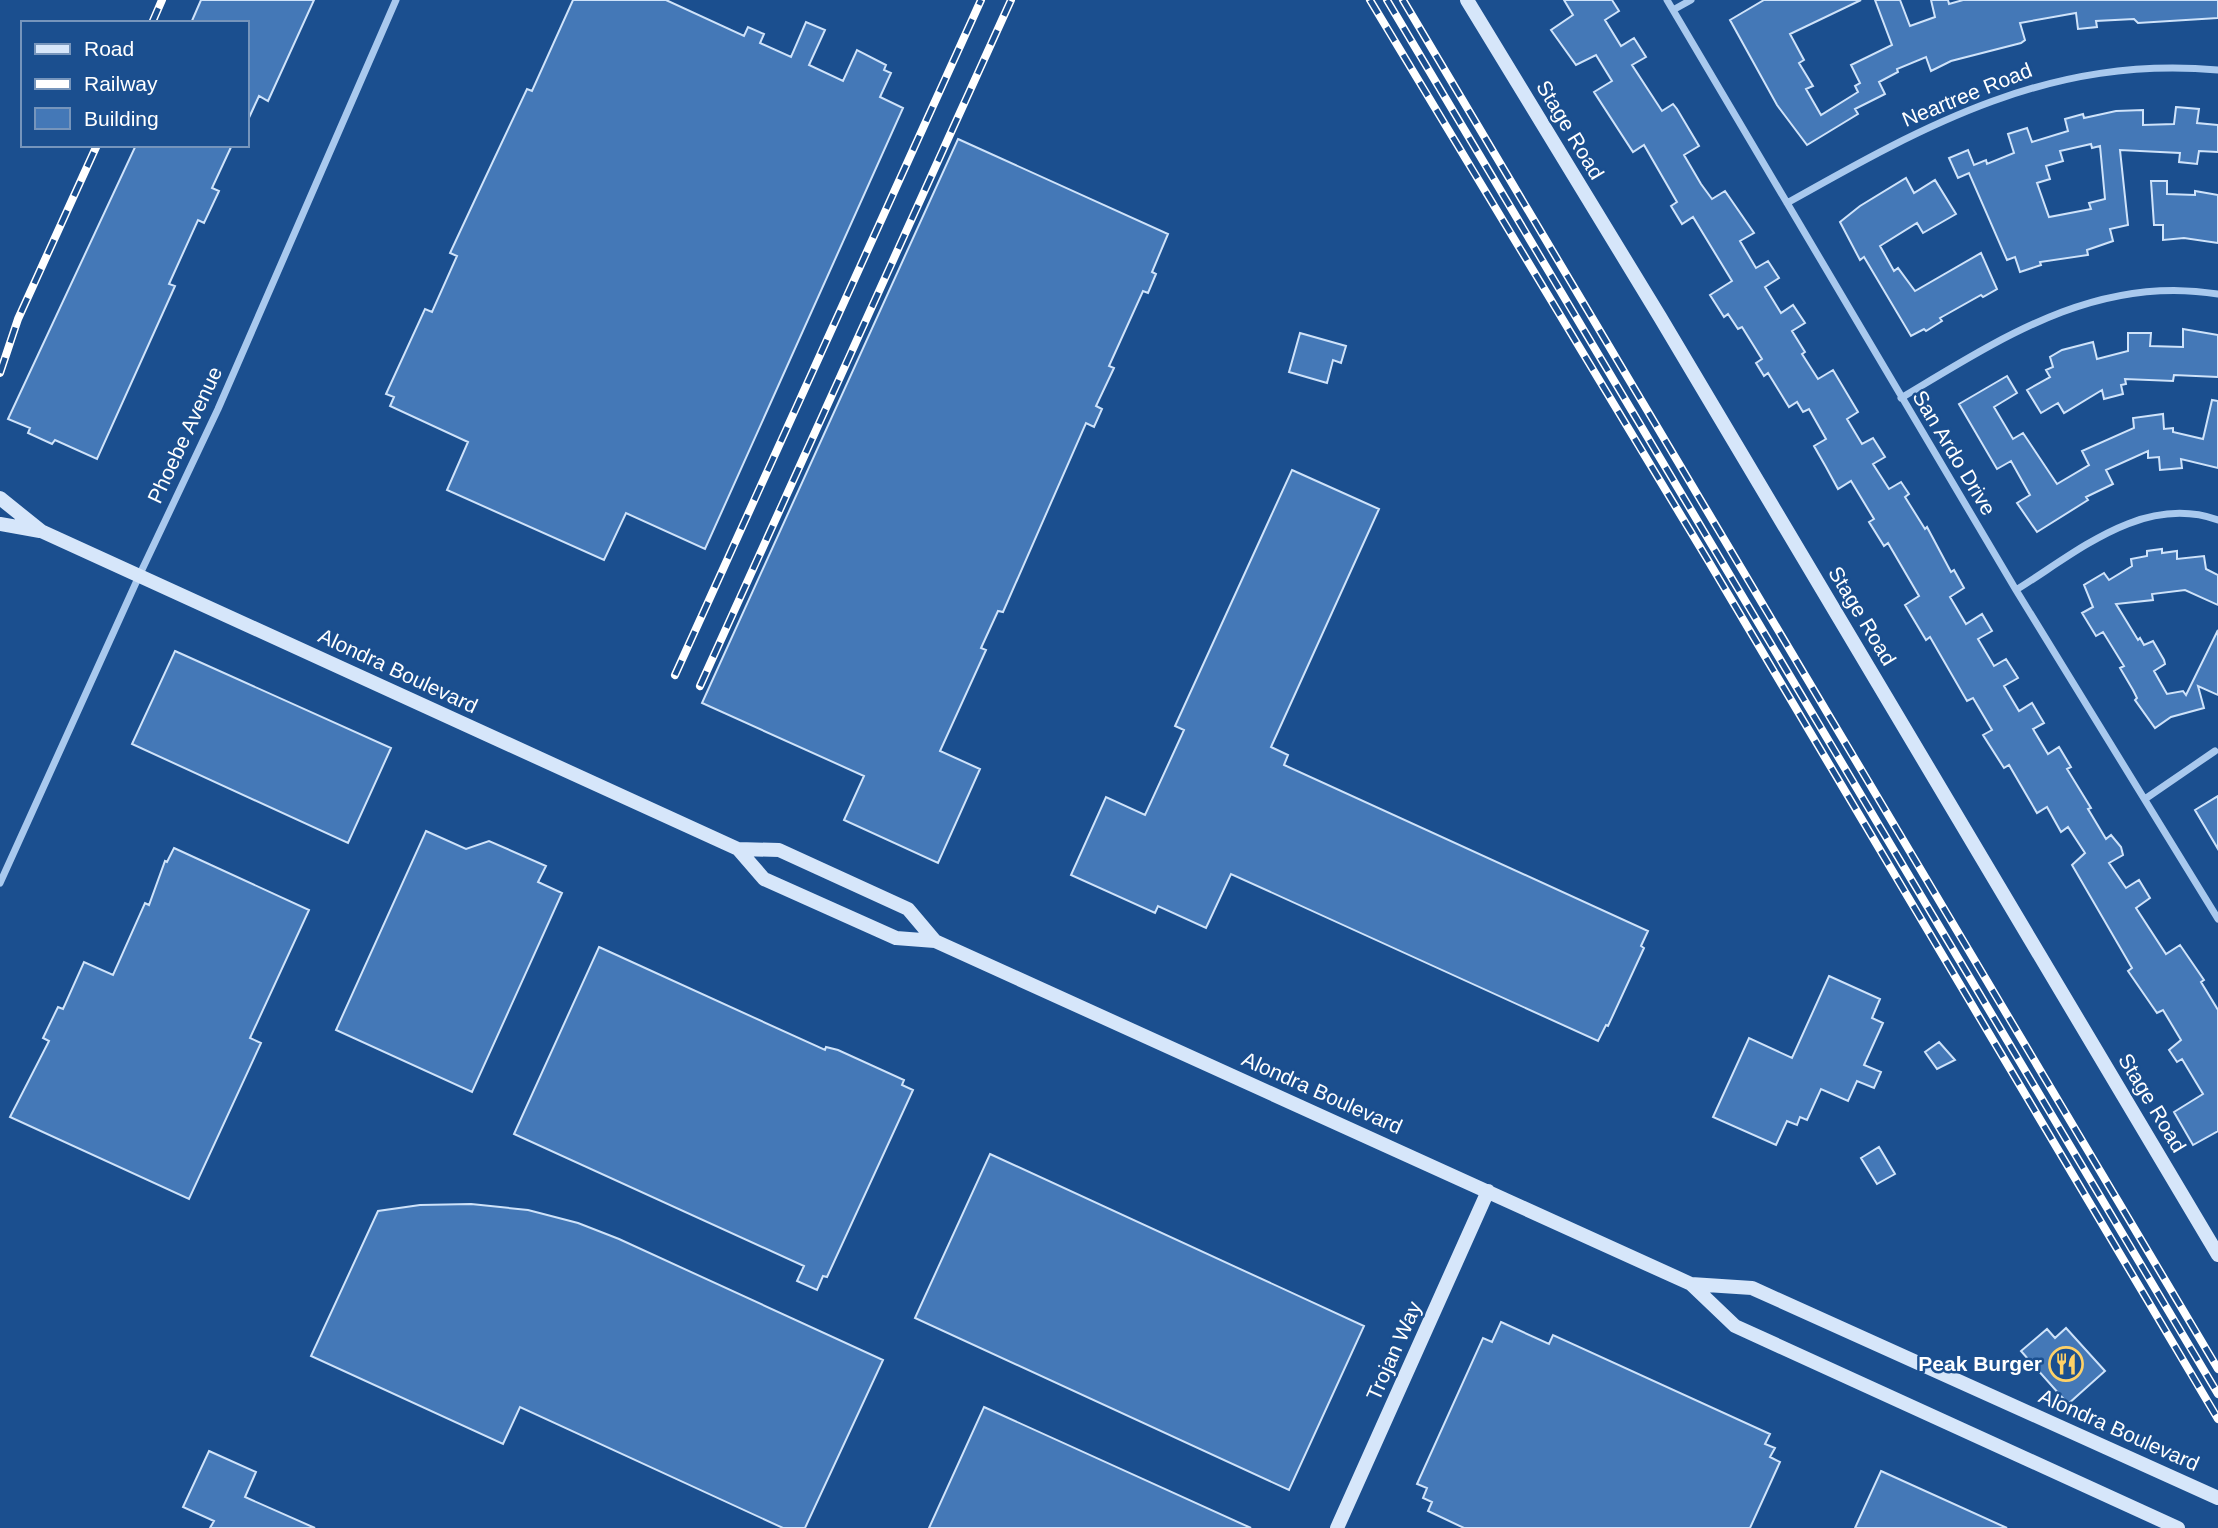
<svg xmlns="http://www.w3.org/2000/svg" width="2218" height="1528" font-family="Helvetica,sans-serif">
  <rect width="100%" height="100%" fill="#1b4f8f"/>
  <!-- building -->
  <path fill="#4478b7" stroke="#cfe3fa" stroke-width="2" fill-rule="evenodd" d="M 201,0 L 314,0 L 268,101 L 259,96 L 247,122 L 247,23 L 191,23 Z
    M 573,0 L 666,0 L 744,36 L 748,27 L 764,34 L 760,43 L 791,57 L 806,22 L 825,30 L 809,65 L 843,81 L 857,50 L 886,65 L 884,70 L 891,73 L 880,97 L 903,108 L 705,549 L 626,513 L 604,560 L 447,490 L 468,442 L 390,406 L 394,397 L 386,394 L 425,309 L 432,312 L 457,256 L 450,253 L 479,191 L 527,89 L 532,91 Z
    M 1564,0 L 1612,0 L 1619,11 L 1605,20 L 1621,46 L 1634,38 L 1646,57 L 1632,65 L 1662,111 L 1673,104 L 1677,109 L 1699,146 L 1684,155 L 1701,184 L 1712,199 L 1725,191 L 1754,233 L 1740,241 L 1756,268 L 1768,261 L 1779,278 L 1765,287 L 1781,313 L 1793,305 L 1805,323 L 1792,331 L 1805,352 L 1802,354 L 1818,379 L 1833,370 L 1858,412 L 1847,419 L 1862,444 L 1873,438 L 1885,457 L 1873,464 L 1889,489 L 1901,482 L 1909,494 L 1905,497 L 1925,529 L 1927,527 L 1951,572 L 1954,570 L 1964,588 L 1950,597 L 1966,624 L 1982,614 L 1992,631 L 1978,639 L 1994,666 L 2006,659 L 2018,678 L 2004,686 L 2019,711 L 2032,703 L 2044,723 L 2033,729 L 2048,754 L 2059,747 L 2071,767 L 2067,769 L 2091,808 L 2088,809 L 2106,839 L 2111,835 L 2121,847 L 2123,855 L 2109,863 L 2126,888 L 2139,880 L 2150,898 L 2136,908 L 2166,954 L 2180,945 L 2204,980 L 2201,982 L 2218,1010 L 2218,1131 L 2193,1145 L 2174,1112 L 2203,1094 L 2182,1059 L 2177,1062 L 2169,1050 L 2181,1040 L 2163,1010 L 2157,1013 L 2128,971 L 2132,968 L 2072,865 L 2085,853 L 2068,827 L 2061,832 L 2047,807 L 2037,813 L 2009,765 L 2004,768 L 1983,735 L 1992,730 L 1973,698 L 1967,701 L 1930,637 L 1926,640 L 1905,605 L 1919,596 L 1888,543 L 1884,546 L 1869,522 L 1874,519 L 1851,481 L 1838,489 L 1826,467 L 1814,446 L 1826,439 L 1809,409 L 1803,412 L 1797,402 L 1789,407 L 1768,373 L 1764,376 L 1756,363 L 1762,359 L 1742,327 L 1738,329 L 1728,314 L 1724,317 L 1710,295 L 1732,281 L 1693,217 L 1682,224 L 1671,206 L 1677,202 L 1644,145 L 1633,152 L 1594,92 L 1612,81 L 1596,55 L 1576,65 L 1551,30 L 1573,15 Z
    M 1764,0 L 1861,0 L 1790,34 L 1804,60 L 1799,63 L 1813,86 L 1806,89 L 1821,115 L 1858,92 L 1855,86 L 1860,83 L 1851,65 L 1892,45 L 1875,0 L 1900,0 L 1910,26 L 1935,17 L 1931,0 L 1948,0 L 1949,4 L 1963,0 L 2218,0 L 2218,18 L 2138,23 L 2134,19 L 2096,21 L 2097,27 L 2078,29 L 2076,13 L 2020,23 L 2025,40 L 2021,43 L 1951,61 L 1931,71 L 1926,57 L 1897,69 L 1898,72 L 1879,82 L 1885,94 L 1855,109 L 1858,114 L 1807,145 L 1777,105 L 1730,20 Z
    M 2176,107 L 2199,109 L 2197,123 L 2218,125 L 2218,152 L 2199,151 L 2197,164 L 2179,162 L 2180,153 L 2120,150 L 2128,225 L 2110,229 L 2113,241 L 2087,250 L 2088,255 L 2040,262 L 2041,265 L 2020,272 L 2015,257 L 2007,260 L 1969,173 L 1958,178 L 1949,158 L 1968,150 L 1974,165 L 1986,160 L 1987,164 L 2014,153 L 2008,134 L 2027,128 L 2032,142 L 2068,131 L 2065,119 L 2083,114 L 2084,118 L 2116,111 L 2143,110 L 2143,125 L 2174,124 ZM 2091,144 L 2092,148 L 2100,146 L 2105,199 L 2089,203 L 2091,209 L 2049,217 L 2037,183 L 2050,179 L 2046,166 L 2063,161 L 2060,151 Z
    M 958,139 L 1168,234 L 1152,272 L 1156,274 L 1148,293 L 1143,291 L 1109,366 L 1114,368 L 1096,406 L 1102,409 L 1094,427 L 1086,423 L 1003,612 L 998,611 L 981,648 L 986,650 L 940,751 L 980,769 L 938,863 L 844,820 L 864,776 L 702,703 Z
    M 136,145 L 232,145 L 212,188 L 219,191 L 204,223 L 198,220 L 169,284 L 175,286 L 97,459 L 55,440 L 52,444 L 28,433 L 30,428 L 8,419 Z
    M 1906,178 L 1914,193 L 1935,180 L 1956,214 L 1923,233 L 1917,223 L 1880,246 L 1894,271 L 1898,268 L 1915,291 L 1981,253 L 1997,289 L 1983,297 L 1981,295 L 1940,318 L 1942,321 L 1926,331 L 1924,329 L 1911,336 L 1864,257 L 1860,260 L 1840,222 L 1860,206 Z
    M 2151,181 L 2167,181 L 2167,194 L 2195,195 L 2195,191 L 2218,195 L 2218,243 L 2184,238 L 2163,240 L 2163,225 L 2154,225 Z
    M 2183,329 L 2218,335 L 2218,377 L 2174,375 L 2173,381 L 2125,379 L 2126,384 L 2121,385 L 2123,394 L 2104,399 L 2102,390 L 2064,413 L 2058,403 L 2041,413 L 2027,390 L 2050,377 L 2046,370 L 2053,367 L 2050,357 L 2062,350 L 2093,342 L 2097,359 L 2128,351 L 2128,333 L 2151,333 L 2150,346 L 2183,347 Z
    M 1300,333 L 1346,346 L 1341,363 L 1333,360 L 1327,383 L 1289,372 Z
    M 2007,376 L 2017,393 L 1994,407 L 2013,439 L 2023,433 L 2057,484 L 2089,465 L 2082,451 L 2134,428 L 2133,418 L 2163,414 L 2164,429 L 2173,428 L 2173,432 L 2203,439 L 2212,400 L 2218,401 L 2218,468 L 2181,459 L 2182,468 L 2160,470 L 2159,457 L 2148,458 L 2148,451 L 2106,470 L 2113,484 L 2086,497 L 2088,500 L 2037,532 L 2017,503 L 2030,495 L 2011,461 L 1997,469 L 1959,404 Z
    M 1292,470 L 1379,509 L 1271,747 L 1288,755 L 1284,765 L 1648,931 L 1641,946 L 1644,948 L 1608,1026 L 1606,1025 L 1598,1041 L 1231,874 L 1206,928 L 1158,906 L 1155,913 L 1071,875 L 1106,797 L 1145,815 L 1184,730 L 1175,726 Z
    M 2162,549 L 2162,553 L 2177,551 L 2177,559 L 2204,556 L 2206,569 L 2218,575 L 2218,605 L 2185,590 L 2152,594 L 2153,600 L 2116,604 L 2138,640 L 2140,638 L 2144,645 L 2153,641 L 2164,660 L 2165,664 L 2154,671 L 2167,694 L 2183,691 L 2186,695 L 2218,630 L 2218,695 L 2198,686 L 2204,708 L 2171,717 L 2155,728 L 2135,700 L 2137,698 L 2133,690 L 2120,668 L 2124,666 L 2103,632 L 2096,636 L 2082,613 L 2093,607 L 2084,585 L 2104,573 L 2109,580 L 2132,566 L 2131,559 L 2147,556 L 2147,551 Z
    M 175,651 L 391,748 L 348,843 L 132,744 Z
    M 2218,796 L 2218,849 L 2195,810 Z
    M 426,831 L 466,849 L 489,841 L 546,866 L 538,882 L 562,893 L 472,1092 L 336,1030 Z
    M 174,848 L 309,910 L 250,1038 L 261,1043 L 189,1199 L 10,1117 L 49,1041 L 43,1038 L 58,1007 L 63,1009 L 84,962 L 113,975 L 145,903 L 149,905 L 165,861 L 167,862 Z
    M 599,947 L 825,1050 L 826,1047 L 838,1050 L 904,1080 L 902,1085 L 913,1090 L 827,1277 L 823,1276 L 817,1290 L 797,1281 L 804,1266 L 514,1134 Z
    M 1829,976 L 1880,999 L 1872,1018 L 1883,1023 L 1864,1065 L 1881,1072 L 1874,1088 L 1857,1081 L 1848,1101 L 1821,1089 L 1807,1120 L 1800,1117 L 1797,1125 L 1787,1121 L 1776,1145 L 1713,1117 L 1749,1038 L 1792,1058 Z
    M 1939,1042 L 1955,1060 L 1937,1069 L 1925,1052 Z
    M 1879,1147 L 1895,1174 L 1877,1184 L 1861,1158 Z
    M 990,1154 L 1364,1326 L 1289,1490 L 915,1318 Z
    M 471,1204 L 528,1210 L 578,1223 L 619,1239 L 883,1360 L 805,1528 L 783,1528 L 520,1407 L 503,1444 L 311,1356 L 378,1211 L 420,1205 Z
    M 1501,1322 L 1549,1344 L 1553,1335 L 1770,1434 L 1765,1444 L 1775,1448 L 1770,1457 L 1780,1462 L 1750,1528 L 1464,1528 L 1428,1511 L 1432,1502 L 1423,1498 L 1427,1488 L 1417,1484 L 1483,1338 L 1492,1342 Z
    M 2066,1328 L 2105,1371 L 2068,1404 L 2021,1351 L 2047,1329 L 2055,1338 Z
    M 984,1407 L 1251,1528 L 929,1528 Z
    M 209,1451 L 256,1472 L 245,1497 L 315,1528 L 210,1528 L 214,1521 L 183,1507 Z
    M 1881,1471 L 2007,1528 L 1855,1528 Z"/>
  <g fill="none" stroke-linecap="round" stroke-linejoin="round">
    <!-- street -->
    <path stroke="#a9c9ee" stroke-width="7" d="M 1667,0 L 2016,590 L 2218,919
      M 1673,10 L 1691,0
      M 1787,203 C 1927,124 2051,55 2218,70
      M 1901,398 C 2000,339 2096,274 2218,294
      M 2016,590 C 2076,553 2143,493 2218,520
      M 2145,799 L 2215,751
      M 0,883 L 139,576 L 218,409 L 396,0"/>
    <!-- secondary -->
    <path stroke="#d6e6fa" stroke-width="14" d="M 1467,0 L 1660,317 L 2218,1255
      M 0,498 L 41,531 L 738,849 L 779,850 L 908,909 L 935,941
      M 0,524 L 40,531
      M 738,849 L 764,879 L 896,938 L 935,941 L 1691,1284 L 1735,1326 L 2178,1528
      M 1691,1284 L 1752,1288 L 2218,1498
      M 1337,1528 L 1488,1191"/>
    <!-- rail casing -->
    <g stroke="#fff" stroke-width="8">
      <path id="rail" d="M 1370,0 L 1709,562 L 2218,1419
        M 1387,0 L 2218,1394
        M 1403,0 L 2218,1369
        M 152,23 L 162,0
        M 0,373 L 18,319 L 97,145
        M 675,675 L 981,0
        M 700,686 L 1011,0"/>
    </g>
    <!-- rail -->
    <use href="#rail" stroke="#1b4f8f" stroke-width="5" stroke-dasharray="16" stroke-linecap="butt"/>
  </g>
  <!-- icons -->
  <defs>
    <g id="restaurant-ring" transform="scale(1.75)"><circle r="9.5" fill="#1b4f8f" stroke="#ffd166" stroke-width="1.5"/><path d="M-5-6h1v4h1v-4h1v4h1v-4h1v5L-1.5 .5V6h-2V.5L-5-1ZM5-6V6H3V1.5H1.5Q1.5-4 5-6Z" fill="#ffd166"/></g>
  </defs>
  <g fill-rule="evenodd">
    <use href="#restaurant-ring" x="2066" y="1364"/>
  </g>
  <g text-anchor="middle" stroke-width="5" stroke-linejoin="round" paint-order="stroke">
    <!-- street labels -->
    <g font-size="21" fill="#fff" stroke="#1b4f8f">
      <text transform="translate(1967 95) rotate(-22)" y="7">Neartree Road</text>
      <text transform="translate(1570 130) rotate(59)" y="7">Stage Road</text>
      <text transform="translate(185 435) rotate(-65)" y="7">Phoebe Avenue</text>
      <text transform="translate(1954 453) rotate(59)" y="7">San Ardo Drive</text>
      <text transform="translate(1862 616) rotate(59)" y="7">Stage Road</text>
      <text transform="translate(398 671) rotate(25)" y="7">Alondra Boulevard</text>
      <text transform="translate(1322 1093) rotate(24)" y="7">Alondra Boulevard</text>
      <text transform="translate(2152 1103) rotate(59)" y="7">Stage Road</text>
      <text transform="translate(1394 1351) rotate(-66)" y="7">Trojan Way</text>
      <text transform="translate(2119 1430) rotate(24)" y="7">Alondra Boulevard</text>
    </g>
    <!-- poi labels -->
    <g font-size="21" font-weight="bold" fill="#fff" stroke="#1b4f8f" text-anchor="end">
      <text x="2042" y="1371">Peak Burger</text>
    </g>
  </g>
  <!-- legend -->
  <rect x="21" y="21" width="228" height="126" fill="#1b4f8f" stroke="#7695bc" stroke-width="2"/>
  <rect x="35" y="44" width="35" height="10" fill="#d6e6fa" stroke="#7695bc" stroke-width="2"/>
  <text x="84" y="56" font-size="21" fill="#ffffff">Road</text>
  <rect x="35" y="79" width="35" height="10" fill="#ffffff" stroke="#7695bc" stroke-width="2"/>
  <text x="84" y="91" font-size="21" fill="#ffffff">Railway</text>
  <rect x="35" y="108" width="35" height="21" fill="#4478b7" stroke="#7695bc" stroke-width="2"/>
  <text x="84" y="126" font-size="21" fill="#ffffff">Building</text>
</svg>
